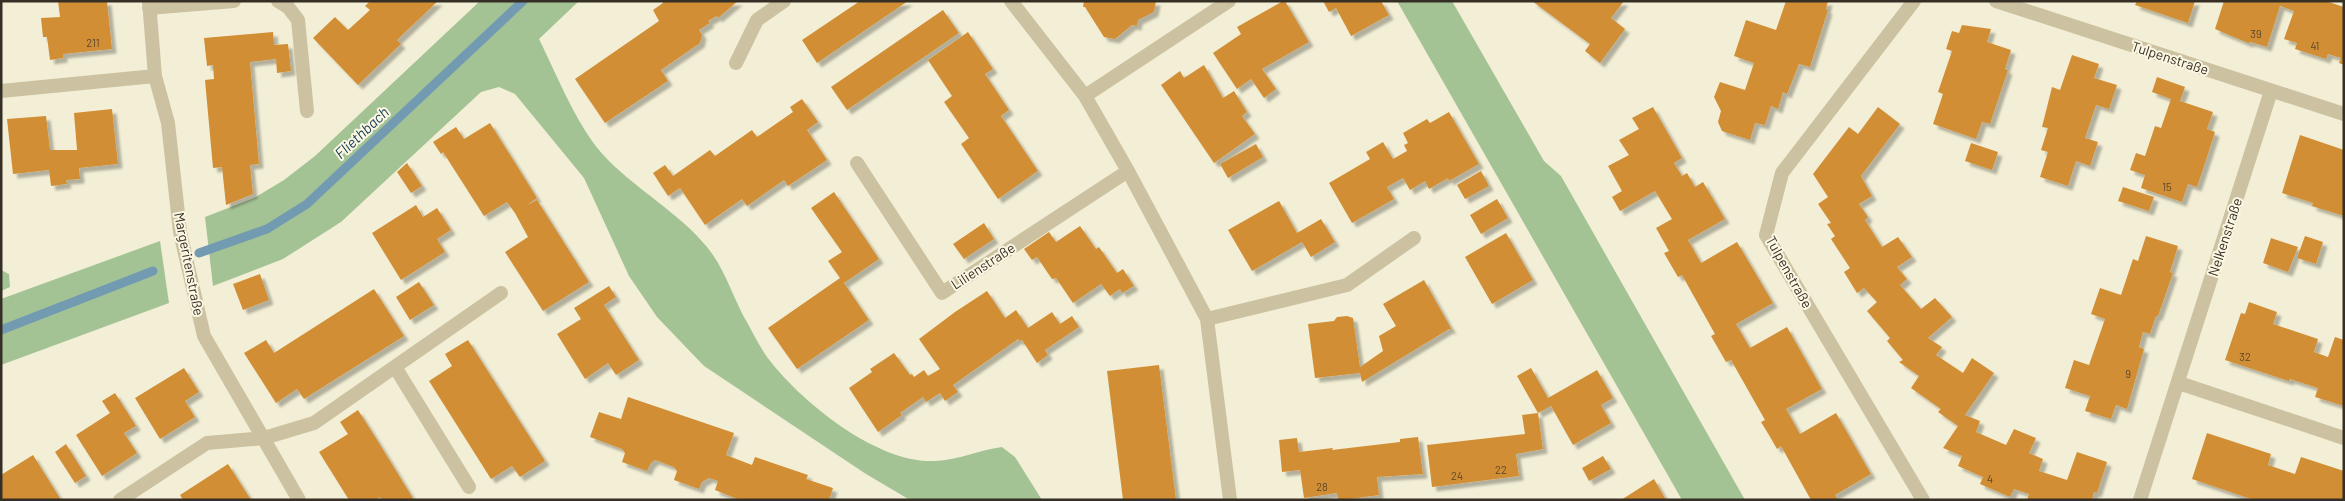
<svg xmlns="http://www.w3.org/2000/svg" width="2345" height="501" font-family="Barlow,sans-serif">
  <defs>
    <filter id="shadow"><feDropShadow dx="4.5" dy="4.5" stdDeviation="1" flood-color="#0004"/></filter>
  </defs>
  <rect width="100%" height="100%" fill="#f3efd6"/>
  <!-- green -->
  <path fill="#a4c395" d="M 480,1 L 579,1 L 539,39 C 558,77 578,130 608,160 C 639,191 680,214 707,247 C 726,270 733,299 748,324 C 754,335 760,347 767,357 C 800,401 877,464 935,461 C 959,460 979,450 1002,447 L 1015,457 L 1042,500 L 910,500 L 866,474 L 704,366 L 657,317 L 629,276 L 584,178 L 515,94 L 499,87 L 481,92 L 341,222 L 283,259 L 213,286 L 205,217 L 254,198 L 284,180 L 315,156 Z
    M 1397,1 L 1452,1 L 1544,161 L 1561,176 L 1745,500 L 1682,500 Z
    M 160,241 L 169,303 L 1,365 L 1,299 Z
    M 1,270 L 9,274 L 10,287 L 1,291 Z"/>
  <g fill="none" stroke-linecap="round" stroke-linejoin="round">
    <!-- stream -->
    <path stroke="#729bb2" stroke-width="9" d="M 199,253 L 267,229 L 307,204 L 523,1
      M 1,330 L 153,271"/>
  </g>
  <!-- building -->
  <path fill="#d18e35" filter="url(#shadow)" d="M 58,1 L 107,1 L 112,49 L 63,54 L 63,58 L 50,60 L 47,37 L 43,37 L 41,18 L 60,17 Z
    M 370,1 L 438,1 L 397,40 L 401,44 L 358,85 L 313,38 L 335,17 L 348,30 L 370,10 L 365,6 Z
    M 662,1 L 738,1 L 718,18 L 717,16 L 708,21 L 710,23 L 699,30 L 702,35 L 700,43 L 661,70 L 668,81 L 605,123 L 575,79 L 659,21 L 653,10 L 663,3 Z
    M 860,1 L 908,1 L 817,63 L 802,40 Z
    M 1084,1 L 1156,1 L 1154,12 L 1138,20 L 1137,26 L 1132,25 L 1115,39 L 1104,37 L 1085,7 L 1083,7 Z
    M 1283,1 L 1285,1 L 1309,42 L 1262,69 L 1276,89 L 1264,98 L 1251,79 L 1237,89 L 1213,53 L 1241,34 L 1237,27 Z
    M 1323,1 L 1381,1 L 1389,15 L 1351,36 L 1336,8 L 1329,12 Z
    M 1532,1 L 1624,1 L 1611,18 L 1625,29 L 1600,63 L 1585,51 L 1590,44 Z
    M 1786,1 L 1828,1 L 1826,9 L 1828,10 L 1810,67 L 1799,64 L 1787,94 L 1783,92 L 1778,109 L 1771,106 L 1765,125 L 1755,123 L 1750,140 L 1722,131 L 1718,122 L 1721,111 L 1714,97 L 1720,82 L 1745,90 L 1754,63 L 1734,56 L 1746,20 L 1776,30 Z
    M 2137,1 L 2195,1 L 2188,23 L 2135,5 Z
    M 2224,1 L 2326,1 L 2344,7 L 2344,65 L 2339,63 L 2341,58 L 2328,54 L 2326,59 L 2295,49 L 2297,43 L 2284,39 L 2294,11 L 2280,6 L 2267,47 L 2251,42 L 2248,43 L 2215,29 Z
    M 943,10 L 959,33 L 847,110 L 831,87 Z
    M 1962,25 L 1991,29 L 1987,42 L 2011,50 L 2005,69 L 2008,70 L 1990,124 L 1982,122 L 1976,139 L 1933,124 L 1943,94 L 1938,92 L 1952,51 L 1946,49 L 1952,31 L 1959,33 Z
    M 273,32 L 274,45 L 288,44 L 291,71 L 277,73 L 276,59 L 250,62 L 259,164 L 250,165 L 253,194 L 226,205 L 222,167 L 213,168 L 205,80 L 214,79 L 213,65 L 207,66 L 204,38 Z
    M 968,32 L 993,69 L 985,74 L 1009,110 L 1001,116 L 1038,171 L 998,199 L 961,144 L 969,138 L 944,102 L 952,96 L 928,60 Z
    M 2072,55 L 2099,64 L 2094,78 L 2117,85 L 2109,109 L 2096,105 L 2085,138 L 2098,142 L 2090,166 L 2076,161 L 2068,186 L 2040,177 L 2048,152 L 2041,150 L 2048,128 L 2042,127 L 2052,87 L 2060,90 Z
    M 1204,65 L 1223,98 L 1234,91 L 1247,112 L 1242,116 L 1255,134 L 1214,163 L 1161,85 L 1180,71 L 1184,78 Z
    M 2157,77 L 2185,87 L 2180,101 L 2213,112 L 2207,129 L 2215,132 L 2206,160 L 2197,187 L 2188,184 L 2182,202 L 2141,188 L 2145,175 L 2130,170 L 2136,153 L 2145,156 L 2155,126 L 2161,128 L 2171,99 L 2152,92 Z
    M 802,99 L 818,122 L 807,130 L 827,160 L 788,186 L 784,180 L 747,206 L 742,199 L 705,225 L 680,188 L 668,196 L 653,173 L 665,165 L 673,176 L 710,150 L 715,156 L 752,130 L 757,137 L 793,112 L 790,107 Z
    M 1653,107 L 1682,158 L 1674,163 L 1682,176 L 1687,173 L 1695,187 L 1703,182 L 1725,219 L 1688,240 L 1701,263 L 1737,242 L 1773,303 L 1736,324 L 1750,348 L 1787,327 L 1822,389 L 1786,409 L 1800,434 L 1836,413 L 1871,474 L 1835,495 L 1838,500 L 1811,500 L 1781,446 L 1777,449 L 1769,435 L 1761,422 L 1765,420 L 1731,360 L 1726,362 L 1711,336 L 1715,334 L 1682,275 L 1678,277 L 1664,253 L 1669,251 L 1656,228 L 1672,219 L 1655,191 L 1620,211 L 1612,197 L 1622,191 L 1608,166 L 1629,155 L 1619,140 L 1639,129 L 1632,118 Z
    M 1878,107 L 1900,124 L 1861,176 L 1872,196 L 1859,204 L 1868,217 L 1865,220 L 1882,247 L 1898,237 L 1912,257 L 1897,267 L 1907,279 L 1900,285 L 1921,309 L 1935,298 L 1952,317 L 1928,338 L 1942,347 L 1936,355 L 1963,373 L 1972,358 L 1994,373 L 1965,415 L 1980,421 L 1976,432 L 2006,445 L 2014,429 L 2036,438 L 2029,453 L 2043,459 L 2039,471 L 2067,480 L 2077,452 L 2107,462 L 2097,493 L 2094,492 L 2092,500 L 2027,500 L 2029,494 L 2014,489 L 2010,497 L 1980,484 L 1983,477 L 1958,466 L 1962,456 L 1943,448 L 1958,426 L 1938,412 L 1941,409 L 1911,388 L 1919,376 L 1899,362 L 1903,360 L 1887,341 L 1890,338 L 1867,311 L 1877,302 L 1864,288 L 1857,293 L 1844,272 L 1850,268 L 1831,239 L 1835,236 L 1827,224 L 1831,223 L 1818,204 L 1828,197 L 1813,174 L 1849,127 L 1858,134 Z
    M 112,109 L 118,164 L 79,168 L 80,179 L 66,180 L 67,184 L 51,186 L 49,170 L 13,174 L 7,119 L 46,116 L 50,150 L 77,150 L 74,113 Z
    M 1449,112 L 1479,164 L 1449,181 L 1448,178 L 1429,189 L 1425,181 L 1410,190 L 1403,178 L 1387,187 L 1394,199 L 1352,223 L 1329,183 L 1370,159 L 1366,152 L 1383,142 L 1393,159 L 1407,151 L 1404,145 L 1408,143 L 1403,133 L 1427,119 L 1430,123 Z
    M 490,123 L 537,198 L 527,205 L 537,200 L 589,282 L 543,311 L 505,252 L 528,237 L 515,213 L 507,202 L 484,216 L 443,152 L 441,154 L 433,142 L 456,127 L 464,139 Z
    M 2300,135 L 2344,150 L 2344,216 L 2312,206 L 2313,203 L 2282,193 Z
    M 1971,143 L 1998,152 L 1992,170 L 1965,161 Z
    M 1256,144 L 1263,157 L 1228,178 L 1220,164 Z
    M 407,163 L 422,186 L 411,193 L 397,172 Z
    M 1481,171 L 1489,186 L 1465,199 L 1457,185 Z
    M 2123,187 L 2154,197 L 2149,211 L 2118,201 Z
    M 834,192 L 879,259 L 844,283 L 869,320 L 797,369 L 768,328 L 840,278 L 828,261 L 842,252 L 811,208 Z
    M 1497,199 L 1508,218 L 1481,234 L 1470,215 Z
    M 1279,201 L 1297,233 L 1321,219 L 1335,242 L 1311,257 L 1302,242 L 1252,271 L 1228,230 Z
    M 416,205 L 423,217 L 437,208 L 451,230 L 437,239 L 445,252 L 401,280 L 372,233 Z
    M 984,223 L 994,239 L 964,259 L 953,244 Z
    M 1080,226 L 1096,249 L 1099,247 L 1117,273 L 1123,269 L 1134,286 L 1122,293 L 1120,289 L 1110,296 L 1101,284 L 1073,303 L 1056,278 L 1052,279 L 1037,257 L 1032,260 L 1024,249 L 1049,232 L 1056,242 Z
    M 1506,233 L 1533,280 L 1492,304 L 1465,257 Z
    M 2146,236 L 2178,246 L 2170,272 L 2173,273 L 2158,316 L 2156,316 L 2150,334 L 2143,332 L 2139,347 L 2144,349 L 2127,409 L 2116,405 L 2111,419 L 2085,411 L 2090,396 L 2065,388 L 2074,360 L 2089,365 L 2105,319 L 2091,314 L 2100,288 L 2121,295 L 2133,259 L 2138,261 Z
    M 2305,236 L 2323,242 L 2316,264 L 2297,258 Z
    M 2271,238 L 2298,247 L 2288,272 L 2263,263 Z
    M 260,274 L 269,300 L 243,310 L 233,284 Z
    M 1424,280 L 1452,330 L 1449,329 L 1362,382 L 1360,373 L 1315,378 L 1308,324 L 1334,321 L 1337,317 L 1347,316 L 1353,318 L 1360,367 L 1383,351 L 1379,336 L 1396,326 L 1383,304 Z
    M 419,282 L 434,305 L 410,320 L 396,297 Z
    M 609,286 L 616,297 L 604,305 L 639,360 L 616,375 L 608,363 L 585,379 L 557,334 L 581,319 L 574,308 Z
    M 374,289 L 404,336 L 304,399 L 297,389 L 276,403 L 244,353 L 266,340 L 274,353 Z
    M 987,291 L 1005,318 L 1016,310 L 1028,328 L 1052,312 L 1060,324 L 1072,316 L 1079,327 L 1045,350 L 1048,355 L 1037,363 L 1022,340 L 1019,341 L 1018,339 L 953,385 L 958,392 L 945,401 L 940,393 L 926,402 L 923,397 L 900,413 L 902,415 L 878,432 L 849,388 L 872,372 L 870,369 L 894,353 L 910,375 L 912,374 L 914,377 L 924,370 L 928,376 L 940,369 L 919,339 L 955,312 Z
    M 2249,302 L 2277,312 L 2273,324 L 2318,339 L 2314,352 L 2328,357 L 2335,337 L 2344,340 L 2344,406 L 2315,397 L 2318,388 L 2290,379 L 2289,381 L 2225,360 L 2241,313 L 2245,314 Z
    M 468,340 L 545,461 L 520,477 L 512,466 L 491,479 L 429,381 L 452,366 L 445,354 Z
    M 1159,365 L 1176,500 L 1123,500 L 1107,371 Z
    M 184,368 L 199,392 L 185,401 L 195,417 L 160,439 L 135,398 Z
    M 1531,368 L 1548,398 L 1597,370 L 1613,398 L 1601,405 L 1611,423 L 1573,445 L 1551,406 L 1538,413 L 1517,376 Z
    M 115,393 L 136,426 L 124,433 L 137,453 L 102,476 L 76,435 L 110,413 L 102,401 Z
    M 628,397 L 734,433 L 726,455 L 752,465 L 755,457 L 808,475 L 806,479 L 833,488 L 829,500 L 740,500 L 715,490 L 718,481 L 709,478 L 702,482 L 699,489 L 674,480 L 677,471 L 674,467 L 655,460 L 651,463 L 647,471 L 622,462 L 625,453 L 622,449 L 590,437 L 599,412 L 621,419 Z
    M 358,410 L 379,443 L 414,500 L 382,500 L 380,497 L 375,500 L 349,500 L 319,452 L 348,434 L 340,422 Z
    M 1538,413 L 1543,449 L 1516,454 L 1519,476 L 1432,487 L 1427,445 L 1525,434 L 1522,415 Z
    M 2207,433 L 2271,454 L 2268,465 L 2295,474 L 2301,457 L 2344,471 L 2344,500 L 2254,500 L 2192,479 Z
    M 1418,437 L 1423,474 L 1377,477 L 1379,495 L 1343,500 L 1338,500 L 1337,493 L 1304,498 L 1300,470 L 1282,472 L 1279,440 L 1297,438 L 1299,452 L 1333,448 L 1332,450 L 1400,442 L 1400,439 Z
    M 66,444 L 86,476 L 75,483 L 55,452 Z
    M 33,455 L 61,500 L 1,500 L 1,475 Z
    M 1603,456 L 1611,469 L 1589,481 L 1582,468 Z
    M 228,464 L 251,500 L 183,500 L 180,495 Z
    M 1654,479 L 1666,500 L 1621,500 Z"/>
  <g fill="none" stroke-linecap="round" stroke-linejoin="round">
    <!-- minor -->
    <path stroke="#ccc2a1" stroke-width="14" d="M 149,1 L 155,76 L 168,123 L 180,232 L 204,336 L 299,500
      M 278,1 L 288,7 L 298,20 L 307,111
      M 1011,1 L 1085,96 L 1128,171 L 1207,319 L 1230,500
      M 1914,1 L 1782,173 L 1766,235 L 1923,500
      M 1996,1 L 2344,114
      M 149,8 L 234,1
      M 736,63 L 757,20 L 784,1
      M 1,91 L 155,76
      M 1085,96 L 1229,1
      M 857,163 L 942,293 L 1128,171
      M 1207,319 L 1347,285 L 1414,238
      M 395,367 L 469,487
      M 2179,383 L 2344,438
      M 120,500 L 207,443 L 264,438 L 314,423 L 501,293
      M 2140,500 L 2271,91"/>
  </g>
  <g text-anchor="middle" stroke-width="4" stroke-linejoin="round" paint-order="stroke">
    <!-- number labels -->
    <g font-size="11" fill="#5c4729">
      <text x="2256" y="38">39</text>
      <text x="93" y="47">211</text>
      <text x="2315" y="50">41</text>
      <text x="2167" y="191">15</text>
      <text x="2245" y="361">32</text>
      <text x="2128" y="378">9</text>
      <text x="1501" y="474">22</text>
      <text x="1457" y="480">24</text>
      <text x="1990" y="483">4</text>
      <text x="1322" y="491">28</text>
    </g>
    <!-- street labels -->
    <g font-size="14" fill="#352f25" stroke="#fbf7e2">
      <text transform="translate(2170 58) rotate(18)" y="5">Tulpenstraße</text>
      <text transform="translate(2225 237) rotate(-72)" y="5">Nelkenstraße</text>
      <text transform="translate(189 264) rotate(79)" y="5">Margeritenstraße</text>
      <text transform="translate(983 266) rotate(-33)" y="5">Lilienstraße</text>
      <text transform="translate(1789 272) rotate(61)" y="5">Tulpenstraße</text>
    </g>
    <!-- water labels -->
    <g font-size="15" font-style="italic" fill="#17405a" stroke="#fbf7e2">
      <text transform="translate(362 133) rotate(-43)" y="5">Fliethbach</text>
    </g>
  </g>
  <!-- border -->
  <rect width="2345" height="501" fill="none" stroke="#352f25" stroke-width="5"/>
</svg>
